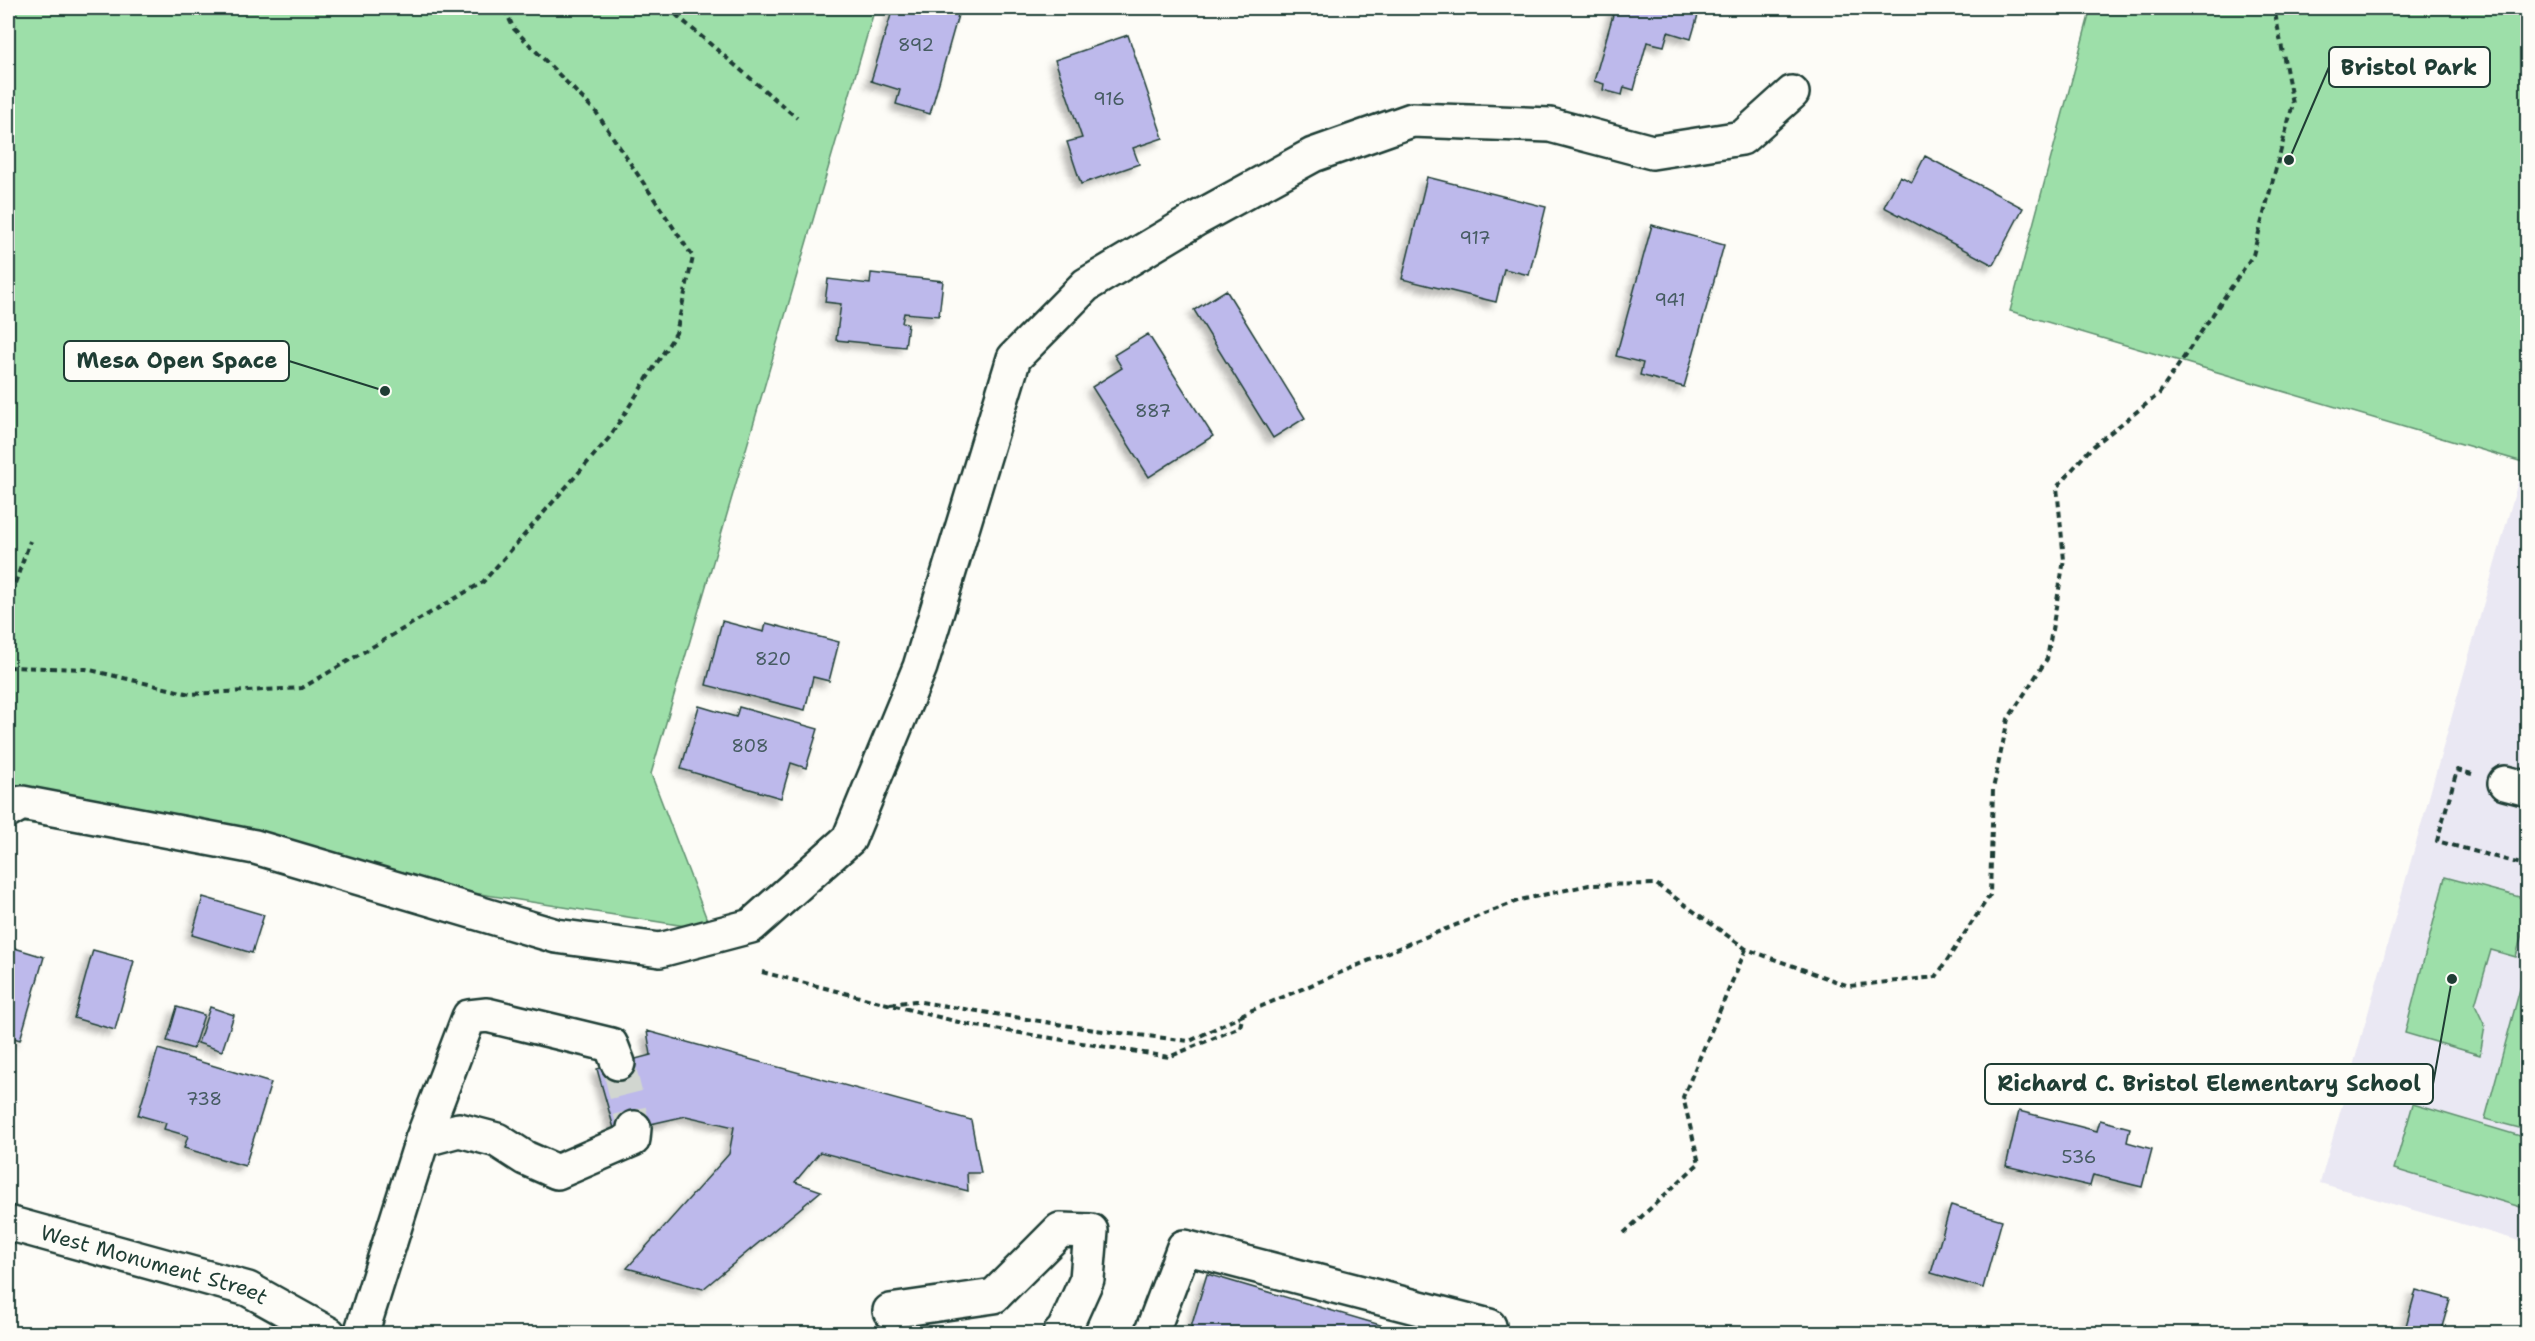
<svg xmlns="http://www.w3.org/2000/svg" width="2535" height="1341" font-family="'Shantell Sans',sans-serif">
  <defs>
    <filter id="shadow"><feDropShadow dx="-5.5" dy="5.5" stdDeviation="3" flood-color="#0004"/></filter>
  </defs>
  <rect width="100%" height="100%" fill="#fdfcf7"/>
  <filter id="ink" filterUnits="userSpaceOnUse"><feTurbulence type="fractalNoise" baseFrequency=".0167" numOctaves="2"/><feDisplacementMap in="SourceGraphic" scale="12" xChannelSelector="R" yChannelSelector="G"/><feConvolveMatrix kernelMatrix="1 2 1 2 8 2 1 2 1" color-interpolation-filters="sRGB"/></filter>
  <g filter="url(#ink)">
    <!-- built -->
    <path fill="#eae8f3" d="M 2527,450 L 2527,1243 L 2320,1183 Z"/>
    <!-- green -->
    <path fill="#9ddfa9" stroke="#5e8e6e" stroke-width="1.5" d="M 8,8 L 875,8 L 651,774 L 711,930 L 8,820 Z
      M 2091,8 L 2527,8 L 2528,450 L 2523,462 L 2010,311 Z
      M 2445,877 L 2527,899 L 2527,914 L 2516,957 L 2491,950 L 2475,1005 L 2485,1026 L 2480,1055 L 2405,1033 Z
      M 2527,963 L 2528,1130 L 2527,1130 L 2485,1119 Z
      M 2413,1104 L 2527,1138 L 2527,1209 L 2394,1169 Z"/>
    <!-- building -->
    <path fill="#bdb9eb" stroke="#1f3d34" stroke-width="1.5" filter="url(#shadow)" d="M 893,8 L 960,8 L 930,114 L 896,104 L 900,90 L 871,81 Z
      M 1615,8 L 1700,8 L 1691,39 L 1668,32 L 1664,46 L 1647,42 L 1634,90 L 1624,87 L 1622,95 L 1603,90 L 1604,84 L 1594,81 Z
      M 1128,35 L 1163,138 L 1133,148 L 1139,164 L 1081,184 L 1067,142 L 1082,138 L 1055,60 Z
      M 1925,156 L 2023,208 L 1993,265 L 1884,207 L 1900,176 L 1912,182 Z
      M 1427,177 L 1546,207 L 1529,275 L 1504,269 L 1496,302 L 1402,279 Z
      M 1652,225 L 1724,245 L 1684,387 L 1640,375 L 1643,363 L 1616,356 Z
      M 871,273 L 943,281 L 939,316 L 904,313 L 902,323 L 908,324 L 905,347 L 836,340 L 841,304 L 825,302 L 828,279 L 870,284 Z
      M 1226,290 L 1305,418 L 1273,438 L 1194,310 Z
      M 1148,334 L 1213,436 L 1149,477 L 1092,387 L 1122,368 L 1114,355 Z
      M 722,621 L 764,632 L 766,623 L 839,642 L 829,681 L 813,677 L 805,710 L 706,685 Z
      M 699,706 L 736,717 L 739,707 L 818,729 L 806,768 L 791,763 L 781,798 L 681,769 Z
      M 203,897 L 264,915 L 252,953 L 192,935 Z
      M 8,946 L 44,957 L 20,1040 L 8,1036 Z
      M 93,950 L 134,961 L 115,1030 L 74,1018 Z
      M 177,1007 L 204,1015 L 193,1049 L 167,1041 Z
      M 210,1007 L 234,1015 L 222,1051 L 198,1043 Z
      M 647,1031 L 971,1120 L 981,1173 L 967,1173 L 968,1191 L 820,1152 L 795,1182 L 821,1191 L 703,1289 L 627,1268 L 729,1154 L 734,1127 L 686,1116 L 615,1132 L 597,1069 L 651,1055 Z
      M 158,1049 L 271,1083 L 245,1166 L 184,1148 L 188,1136 L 164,1129 L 166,1123 L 138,1115 Z
      M 2019,1111 L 2097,1131 L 2100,1120 L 2130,1128 L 2127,1142 L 2152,1149 L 2142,1187 L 2093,1175 L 2090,1186 L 2006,1166 Z
      M 1951,1205 L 2002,1220 L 1983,1288 L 1931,1273 Z
      M 1207,1274 L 1411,1334 L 1189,1334 Z
      M 2416,1290 L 2450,1299 L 2440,1334 L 2404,1333 Z"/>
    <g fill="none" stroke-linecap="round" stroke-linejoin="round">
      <!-- minor-tunnel -->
      <path stroke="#d1d6d0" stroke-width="33" stroke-dasharray="33 16" stroke-linecap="butt" d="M 618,1063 L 634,1128"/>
      <!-- minor casing -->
      <g stroke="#1f3d34" stroke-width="38">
        <g id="minor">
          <path d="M 2505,783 L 2528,789"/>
          <path d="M 8,811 L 22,803 L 255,847 L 556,936 L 660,950 L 751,926 L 849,839 L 920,667 L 1014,358 L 1086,285 L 1198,218 L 1313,155 L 1412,120 L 1550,125 L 1652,152 L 1742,138 L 1792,93"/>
          <path d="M 422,1140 L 459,1130 L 497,1140 L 525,1158 L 557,1172 L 633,1139 L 634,1128"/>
          <path id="s1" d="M 8,1223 L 248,1289 L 329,1334"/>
          <path d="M 890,1311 L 994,1296 L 1060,1230 L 1091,1231 L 1087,1279 L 1064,1330 L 1060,1334"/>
          <path d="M 361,1334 L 422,1140 L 469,1017 L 487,1015 L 611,1045 L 618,1063"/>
          <path d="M 1151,1334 L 1184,1247 L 1489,1326"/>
        </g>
      </g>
      <!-- path -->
      <path stroke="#1f3d34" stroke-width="4" stroke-dasharray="6 4.5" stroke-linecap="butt" d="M 668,8 L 797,118
        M 8,603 L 30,541
        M 8,667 L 86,669 L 190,694 L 302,688 L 483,582 L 609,438 L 676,333 L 693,257 L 596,112 L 514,29 L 504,8
        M 2472,774 L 2457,770 L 2437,841 L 2528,866
        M 762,972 L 970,1025 L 1169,1057 L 1240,1027 L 1243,1014 L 1415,941 L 1520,900 L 1589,885 L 1656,884 L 1746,949 L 1849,986 L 1936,977 L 1990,895 L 1993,789 L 2008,719 L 2047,659 L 2064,560 L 2057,487 L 2091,448 L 2159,394 L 2253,255 L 2293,104 L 2274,8
        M 890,1004 L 915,1001 L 1095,1030 L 1190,1041 L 1243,1015
        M 1624,1233 L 1699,1163 L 1683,1097 L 1746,949"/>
      <!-- minor -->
      <use href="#minor" stroke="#fdfcf7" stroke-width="33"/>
    </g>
  </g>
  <g text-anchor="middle" stroke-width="4.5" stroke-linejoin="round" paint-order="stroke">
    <!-- number labels -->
    <g font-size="18" fill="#465c62">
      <text x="916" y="51">892</text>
      <text x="1109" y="105">916</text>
      <text x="1475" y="244">917</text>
      <text x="1670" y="306">941</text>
      <text x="1153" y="417">887</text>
      <text x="773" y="665">820</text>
      <text x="750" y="752">808</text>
      <text x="204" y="1105">738</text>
      <text x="2079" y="1163">536</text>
    </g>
    <!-- street labels -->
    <g font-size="21" fill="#1f3d34" stroke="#fdfcf7">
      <text dy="7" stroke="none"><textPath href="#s1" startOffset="152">West Monument Street</textPath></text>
    </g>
  </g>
  <!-- callouts -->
  <path fill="none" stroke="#1f3d34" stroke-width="2" d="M2289 160L2329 67M385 391L289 361M2452 979L2433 1084"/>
  <g fill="#1f3d34" stroke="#fdfcf7" stroke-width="2">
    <circle cx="2289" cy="160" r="6"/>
    <circle cx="385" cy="391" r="6"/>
    <circle cx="2452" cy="979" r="6"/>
  </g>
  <g fill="#fdfcf7" stroke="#1f3d34" stroke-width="2">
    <rect x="2329" y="47" width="161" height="40" rx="6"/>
    <rect x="64" y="341" width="225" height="40" rx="6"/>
    <rect x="1985" y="1064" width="448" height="40" rx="6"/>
  </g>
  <g font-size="22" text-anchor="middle" font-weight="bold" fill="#1f3d34">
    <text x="2409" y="75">Bristol Park</text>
    <text x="177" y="368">Mesa Open Space</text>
    <text x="2209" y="1091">Richard C. Bristol Elementary School</text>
  </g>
  <!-- margin -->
  <rect width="2535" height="1341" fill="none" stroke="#fdfcf7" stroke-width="30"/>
  <rect x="15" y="15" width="2505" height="1311" fill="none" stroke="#1f3d34" stroke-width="2" filter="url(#ink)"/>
</svg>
